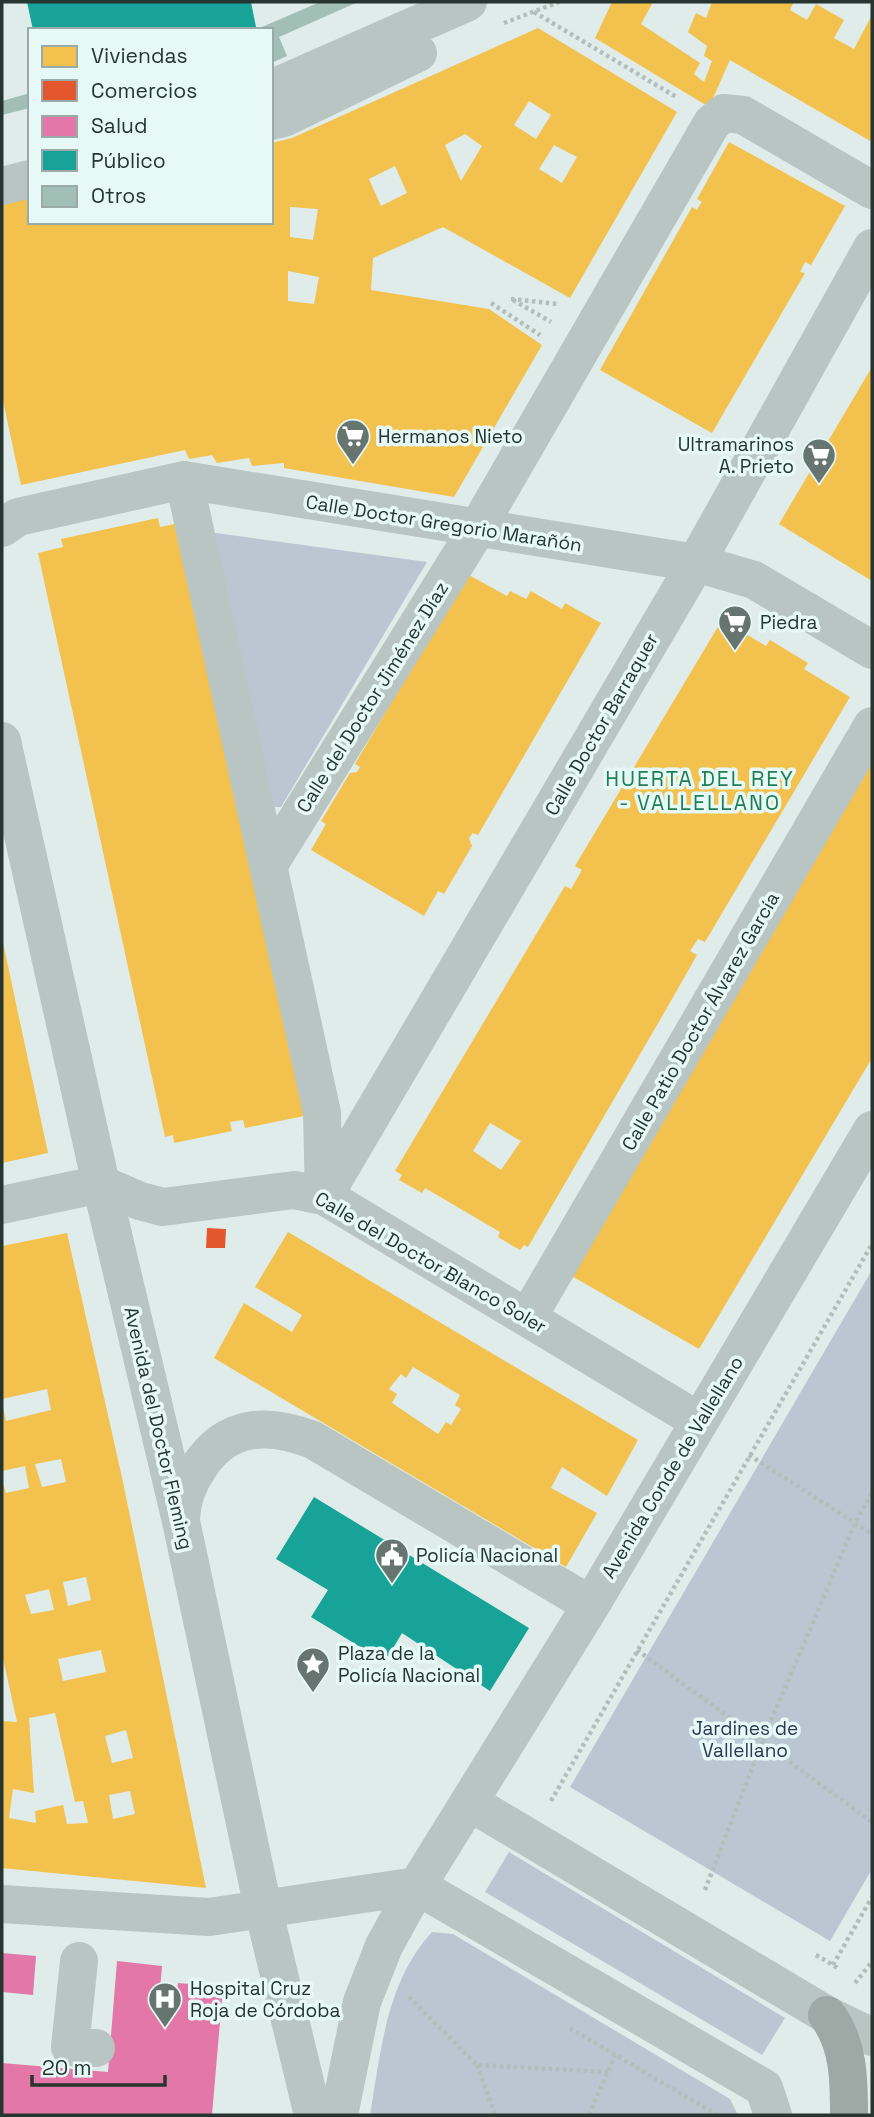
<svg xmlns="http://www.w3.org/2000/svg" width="874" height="2117" font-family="'Space Grotesk',sans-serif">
  <rect width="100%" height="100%" fill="#dfecea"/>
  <!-- green -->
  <path fill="#bac7d3" d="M 209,532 L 427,562 L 281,807 L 273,807 Z
    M 872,1270 L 872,1869 L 830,1941 L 570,1787 Z
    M 509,1852 L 785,2018 L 762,2055 L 485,1892 Z
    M 432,1932 L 453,1934 L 730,2099 L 738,2115 L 370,2115 C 381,2051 386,1982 432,1932 Z"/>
  <!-- homes -->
  <path fill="#f2c14e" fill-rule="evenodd" d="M 612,2 L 653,2 L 641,24 L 700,63 L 694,74 L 704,82 L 712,61 L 704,56 L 707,46 L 688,32 L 696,13 L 706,18 L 712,2 L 794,2 L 790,10 L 807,20 L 816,4 L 844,20 L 834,38 L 854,49 L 872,15 L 872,142 L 730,60 L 709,107 L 595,38 Z
    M 538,28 L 677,112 L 570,298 L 443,227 L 373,258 L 371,290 L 489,309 L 542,345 L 454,497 L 284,468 L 284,463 L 252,466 L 249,458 L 217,463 L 212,455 L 189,459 L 185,450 L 21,485 L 2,396 L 2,204 L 30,198 L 30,222 L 271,222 L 271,143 L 292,138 ZM 529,101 L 551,115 L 536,139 L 514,125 ZM 465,134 L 482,146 L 461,181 L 445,145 ZM 554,145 L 577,157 L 562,183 L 539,169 ZM 395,166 L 407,193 L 381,206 L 369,179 ZM 290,207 L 318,209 L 313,240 L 290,237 ZM 288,271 L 319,277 L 314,304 L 288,301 Z
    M 729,142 L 845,206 L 811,265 L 805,262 L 800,272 L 805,273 L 712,433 L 600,370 L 692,207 L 697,210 L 699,206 L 702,202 L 697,199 Z
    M 872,367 L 872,581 L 779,524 Z
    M 158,518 L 160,527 L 184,522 L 304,1116 L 245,1128 L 243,1120 L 230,1122 L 232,1131 L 174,1143 L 173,1135 L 165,1137 L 38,553 L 63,547 L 61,539 Z
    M 467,574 L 507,596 L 510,591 L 526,599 L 531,591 L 562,609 L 565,603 L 601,623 L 478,835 L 473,833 L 469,838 L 472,846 L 444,894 L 438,891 L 424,916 L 311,850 L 326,824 L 321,821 L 350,773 L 357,772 L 360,767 L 355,764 Z
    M 722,620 L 766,646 L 770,640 L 808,663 L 804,669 L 850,697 L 705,942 L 698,939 L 690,951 L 697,955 L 664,1013 L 528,1247 L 524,1245 L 520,1250 L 498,1237 L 500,1232 L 425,1188 L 422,1193 L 399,1180 L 402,1175 L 395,1171 L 565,886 L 571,889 L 582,870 L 575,866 ZM 490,1123 L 521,1141 L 501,1170 L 473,1151 Z
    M 872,762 L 872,1058 L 699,1349 L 570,1275 Z
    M 2,938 L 48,1153 L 2,1163 Z
    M 288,1232 L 638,1440 L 607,1496 L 562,1467 L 551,1488 L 597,1513 L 566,1567 L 214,1358 L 244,1303 L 292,1332 L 302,1315 L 255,1287 ZM 413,1367 L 460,1395 L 455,1405 L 461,1409 L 451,1425 L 446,1422 L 438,1434 L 392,1403 L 397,1394 L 389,1389 L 401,1374 L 406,1378 Z
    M 67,1233 L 123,1482 L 206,1888 L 2,1868 L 2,1721 L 17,1722 L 2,1654 L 2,1480 L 6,1493 L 29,1488 L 25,1466 L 2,1471 L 2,1403 L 6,1421 L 51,1410 L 47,1389 L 2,1399 L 2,1246 ZM 61,1459 L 66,1482 L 42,1487 L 35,1464 ZM 86,1577 L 91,1600 L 68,1606 L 63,1582 ZM 49,1589 L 54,1610 L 31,1614 L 25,1595 ZM 101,1650 L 106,1672 L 63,1681 L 58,1659 ZM 55,1713 L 75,1802 L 83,1801 L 88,1823 L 67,1824 L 63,1805 L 35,1811 L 36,1823 L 9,1818 L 13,1789 L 34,1793 L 29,1718 ZM 126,1730 L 133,1758 L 112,1763 L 105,1736 ZM 130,1791 L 135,1814 L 113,1819 L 109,1795 Z"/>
  <!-- shops -->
  <path fill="#e4572e" d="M 207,1228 L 226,1229 L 225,1248 L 206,1248 Z"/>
  <!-- health -->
  <path fill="#e377a8" d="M 2,1953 L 36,1956 L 33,1995 L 2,1992 Z
    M 117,1961 L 162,1966 L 160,1990 L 177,1991 L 178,1983 L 223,1987 L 212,2115 L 2,2115 L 2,2063 L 108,2072 Z"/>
  <!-- public -->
  <path fill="#17a398" d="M 27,2 L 251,2 L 256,27 L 33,30 Z
    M 314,1497 L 529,1628 L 490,1691 L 402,1633 L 385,1662 L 311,1617 L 328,1590 L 276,1559 Z"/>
  <!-- building -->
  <path fill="#a1bfb4" d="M 320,2 L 358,2 L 279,37 L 287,56 L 271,63 L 271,30 L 255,30 Z
    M 30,93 L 30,108 L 2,115 L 2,101 Z"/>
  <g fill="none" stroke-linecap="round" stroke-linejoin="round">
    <!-- path -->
    <path stroke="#b1beba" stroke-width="4.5" stroke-dasharray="3.5 3.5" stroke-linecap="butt" d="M 534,12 L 678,98
      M 504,23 L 559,2
      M 511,299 L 558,304
      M 513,300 L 551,322
      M 491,303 L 540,335
      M 749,1455 L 872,1534
      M 637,1650 L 872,1822
      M 551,1801 L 872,1244
      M 705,1890 L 762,1742 L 855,1523 L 872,1493
      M 816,1955 L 838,1968
      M 833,1965 L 872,1897
      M 855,1983 L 872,1962
      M 409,1997 L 477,2065 L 608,2072
      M 570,2028 L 717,2115
      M 477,2065 L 495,2115
      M 589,2115 L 615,2055"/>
    <!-- minor -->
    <path stroke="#b8c5c2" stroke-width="38" d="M 271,89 L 468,2
      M 271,121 L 284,118 L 418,53
      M 2,186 L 30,179
      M 184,480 L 322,1113 L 324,1196
      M 2,528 L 18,517 L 184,480 L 696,563 L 754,580 L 872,650
      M 2,741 L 101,1184 L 181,1521 L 263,1908 L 313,2115
      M 268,866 L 477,529 L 712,123 L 724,113 L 743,115 L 872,190
      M 324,1196 L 696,563 L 872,248
      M 2,1205 L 101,1184 L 140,1201 L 163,1207 L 294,1190 L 324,1196 L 699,1421
      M 528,1317 L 872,726
      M 181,1518 C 182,1498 188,1483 199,1467 C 227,1423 269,1423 313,1440 L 591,1605
      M 469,1802 L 827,2015 L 872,2037
      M 2,1904 L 209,1917 L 417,1886 L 764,2088 L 773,2115
      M 79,1961 L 70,2047 L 96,2048
      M 339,2115 L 362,2002 L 384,1946 L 417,1886 L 591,1605 L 872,1130"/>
    <!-- major -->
    <path stroke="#9ea9a6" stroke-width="38" d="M 827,2015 C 849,2044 849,2080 849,2115"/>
  </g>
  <!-- icons -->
  <defs>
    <g id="supermarket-pin" transform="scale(1.75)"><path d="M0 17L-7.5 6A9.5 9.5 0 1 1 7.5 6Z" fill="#677571" stroke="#e6f9f6"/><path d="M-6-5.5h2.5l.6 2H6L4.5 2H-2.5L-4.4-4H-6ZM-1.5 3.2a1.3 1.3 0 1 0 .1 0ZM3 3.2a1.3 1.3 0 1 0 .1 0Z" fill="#fff"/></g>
    <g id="civic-pin" transform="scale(1.75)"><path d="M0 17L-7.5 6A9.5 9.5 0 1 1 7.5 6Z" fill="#677571" stroke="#e6f9f6"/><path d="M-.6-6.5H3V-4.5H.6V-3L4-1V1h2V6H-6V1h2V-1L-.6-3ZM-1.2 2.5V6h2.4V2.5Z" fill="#fff"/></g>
    <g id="sight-pin" transform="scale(1.75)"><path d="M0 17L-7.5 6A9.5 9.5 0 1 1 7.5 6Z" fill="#677571" stroke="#e6f9f6"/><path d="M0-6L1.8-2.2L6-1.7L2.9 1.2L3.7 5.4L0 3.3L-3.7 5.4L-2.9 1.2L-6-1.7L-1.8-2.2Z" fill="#fff"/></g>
    <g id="hospital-pin" transform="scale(1.75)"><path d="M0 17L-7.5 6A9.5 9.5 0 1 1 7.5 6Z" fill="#677571" stroke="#e6f9f6"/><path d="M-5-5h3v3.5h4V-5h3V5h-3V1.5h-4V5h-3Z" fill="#fff"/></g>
  </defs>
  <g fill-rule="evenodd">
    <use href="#supermarket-pin" x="353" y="436"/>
    <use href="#supermarket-pin" x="819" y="455"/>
    <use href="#supermarket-pin" x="735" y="622"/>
    <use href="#civic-pin" x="392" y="1555"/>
    <use href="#sight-pin" x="313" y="1664"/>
    <use href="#hospital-pin" x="165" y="1999"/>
  </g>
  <g text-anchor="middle" stroke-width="7" stroke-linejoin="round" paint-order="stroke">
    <!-- poi labels -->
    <g font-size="19" fill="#273530" stroke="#e6f9f6" text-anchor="start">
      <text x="378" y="443">Hermanos Nieto</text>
      <text x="794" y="451" text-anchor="end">Ultramarinos<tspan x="794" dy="22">A. Prieto</tspan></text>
      <text x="760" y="629">Piedra</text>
      <text x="416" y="1562">Policía Nacional</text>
      <text x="338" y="1660">Plaza de la<tspan x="338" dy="22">Policía Nacional</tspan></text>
      <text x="190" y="1995">Hospital Cruz<tspan x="190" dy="22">Roja de Córdoba</tspan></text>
    </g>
    <!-- street labels -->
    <g font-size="19" fill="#273530" stroke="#e6f9f6">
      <text transform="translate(444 523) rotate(9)" y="7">Calle Doctor Gregorio Marañón</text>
      <text transform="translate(372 697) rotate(-58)" y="7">Calle del Doctor Jiménez Díaz</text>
      <text transform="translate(601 724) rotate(-60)" y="7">Calle Doctor Barraquer</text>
      <text transform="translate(700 1021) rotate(-60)" y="7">Calle Patio Doctor Álvarez García</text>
      <text transform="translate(431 1262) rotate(30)" y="7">Calle del Doctor Blanco Soler</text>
      <text transform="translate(159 1428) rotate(77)" y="7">Avenida del Doctor Fleming</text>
      <text transform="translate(672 1467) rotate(-59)" y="7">Avenida Conde de Vallellano</text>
    </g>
    <!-- park labels -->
    <g font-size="19" fill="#2b3853" stroke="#e6f9f6">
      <text x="745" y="1735">Jardines de<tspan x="745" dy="22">Vallellano</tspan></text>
    </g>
    <!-- neighbourhood labels -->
    <g font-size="21" letter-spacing="2" fill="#217d54" stroke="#e6f9f6">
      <text x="700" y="786">HUERTA DEL REY<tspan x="700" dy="24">- VALLELLANO</tspan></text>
    </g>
  </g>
  <!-- border -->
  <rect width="874" height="2117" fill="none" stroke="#273530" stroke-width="7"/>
  <!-- legend -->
  <rect x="28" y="28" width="245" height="196" fill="#e6f9f6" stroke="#9aaba7" stroke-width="2"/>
  <rect x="42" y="46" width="35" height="21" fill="#f2c14e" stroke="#9aaba7" stroke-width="2"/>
  <text x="91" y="63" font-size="21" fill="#273530">Viviendas</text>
  <rect x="42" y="80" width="35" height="21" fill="#e4572e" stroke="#9aaba7" stroke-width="2"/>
  <text x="91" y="98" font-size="21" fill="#273530">Comercios</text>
  <rect x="42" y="116" width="35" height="21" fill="#e377a8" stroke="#9aaba7" stroke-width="2"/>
  <text x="91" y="133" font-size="21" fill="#273530">Salud</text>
  <rect x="42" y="150" width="35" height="21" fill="#17a398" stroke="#9aaba7" stroke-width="2"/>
  <text x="91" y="168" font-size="21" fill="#273530">Público</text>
  <rect x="42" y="186" width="35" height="21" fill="#a1bfb4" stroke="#9aaba7" stroke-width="2"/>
  <text x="91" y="203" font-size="21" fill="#273530">Otros</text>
  <!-- scale -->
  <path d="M32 2075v10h133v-10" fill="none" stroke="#273530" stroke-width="3.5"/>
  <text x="42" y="2075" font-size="21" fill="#273530" stroke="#e6f9f6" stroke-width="5" paint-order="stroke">20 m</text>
</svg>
